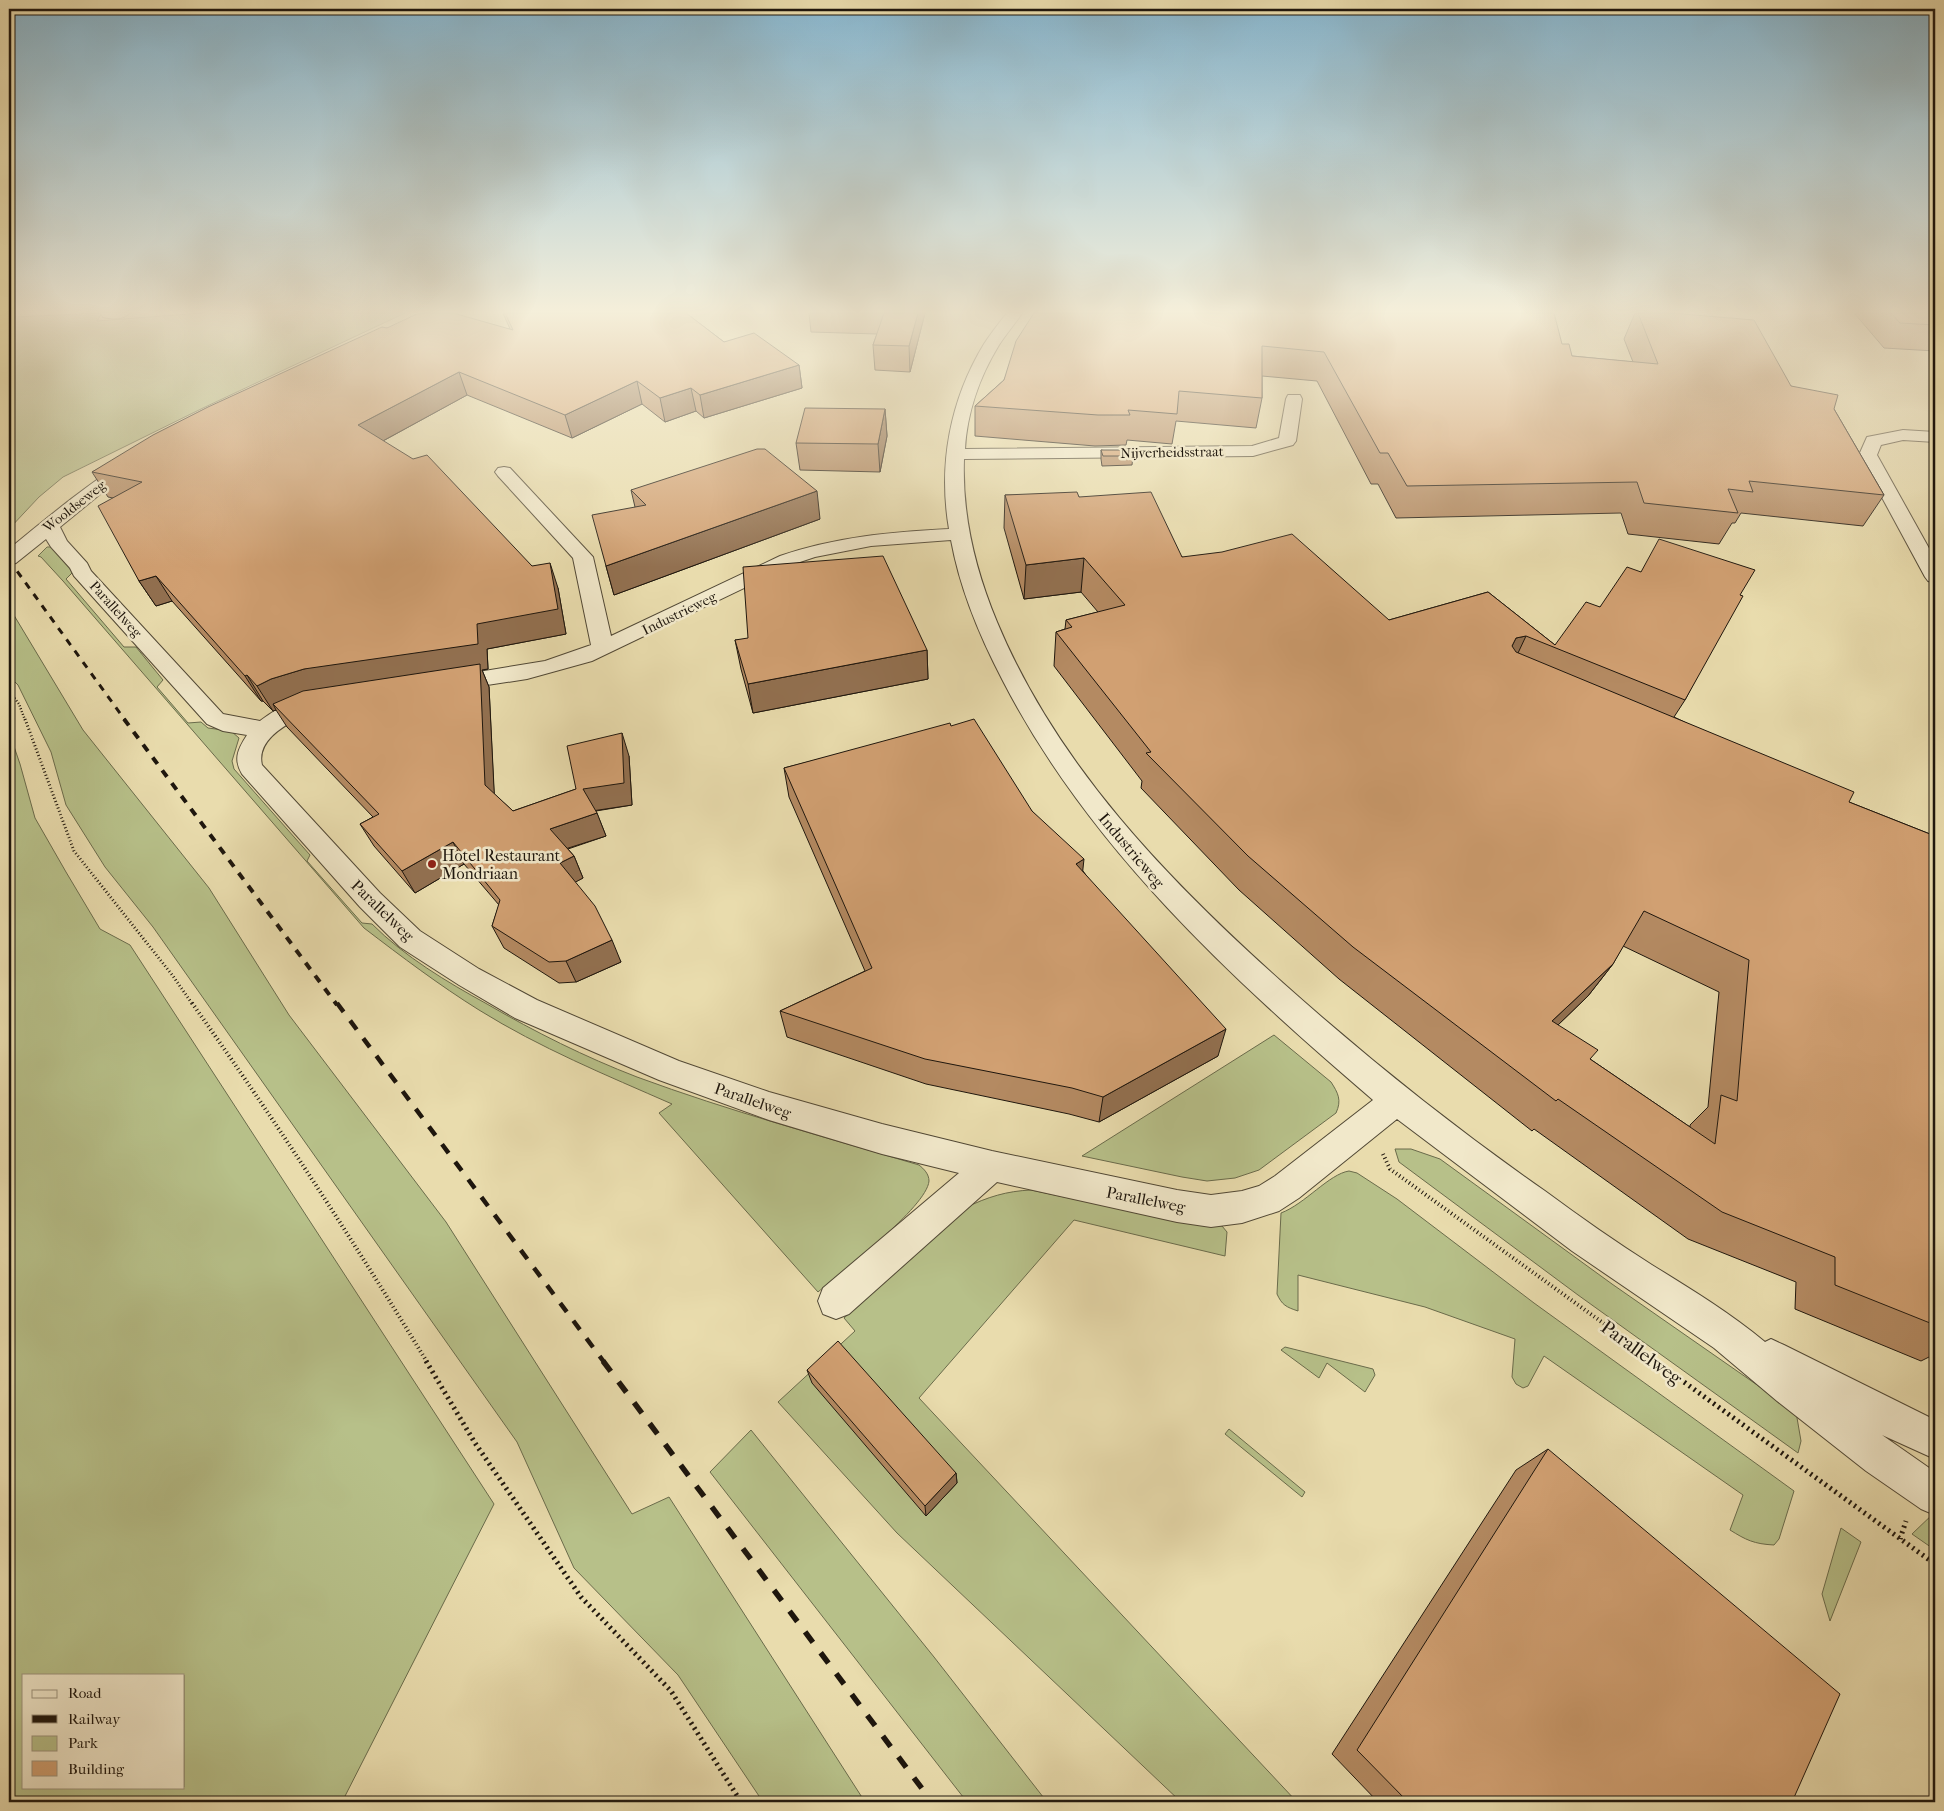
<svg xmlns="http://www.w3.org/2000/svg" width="1944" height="1811" font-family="'IM FELL French Canon',serif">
  <rect width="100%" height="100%" fill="#e9dcad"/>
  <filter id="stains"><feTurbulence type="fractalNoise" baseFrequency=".004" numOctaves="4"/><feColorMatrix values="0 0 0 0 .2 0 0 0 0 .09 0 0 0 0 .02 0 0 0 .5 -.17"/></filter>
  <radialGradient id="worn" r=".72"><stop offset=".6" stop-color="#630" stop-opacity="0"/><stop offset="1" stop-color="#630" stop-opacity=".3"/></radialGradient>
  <!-- green -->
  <path fill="#b7c089" stroke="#6a6b4b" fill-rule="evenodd" d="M 9,313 L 15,313 L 15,317 L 102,313 L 97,321 L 202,313 L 405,313 L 203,408 L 63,477 L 39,497 L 9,529 Z
    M 47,547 L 53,547 L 74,571 L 66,579 L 124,647 L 136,647 L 163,680 L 157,687 L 188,723 L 201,722 L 208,728 L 231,731 L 239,738 L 232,761 L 234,769 L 310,855 L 307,861 L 362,923 L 372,924 C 405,957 447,982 487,1004 C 535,1032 585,1057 637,1077 C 729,1111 825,1137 919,1165 C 924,1169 929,1174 929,1181 C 927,1207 840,1273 818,1292 L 659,1113 L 672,1104 C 606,1075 540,1048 479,1010 C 439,985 402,957 364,928 L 63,581 L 41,557 L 38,556 Z
    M 9,607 L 83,730 L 209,888 L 289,1015 L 446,1222 L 632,1514 L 669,1497 L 865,1802 L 763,1802 L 678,1675 L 574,1568 L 517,1442 L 153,927 L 105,867 L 66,805 L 51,752 L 18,685 L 9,676 Z
    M 9,732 L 20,764 L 35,818 L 66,872 L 100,929 L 130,945 L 494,1504 L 342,1802 L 9,1802 ZM 24,1675 L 184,1675 L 184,1787 L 24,1787 Z
    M 1274,1035 L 1331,1082 C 1338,1093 1342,1100 1336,1113 L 1259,1170 L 1235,1178 L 1207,1181 L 1182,1177 L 1082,1156 Z
    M 1395,1149 L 1411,1149 L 1440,1159 L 1612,1284 L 1796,1412 L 1801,1441 L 1798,1453 L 1578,1295 L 1399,1162 Z
    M 1349,1171 L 1357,1173 L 1397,1199 L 1534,1303 L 1794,1491 L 1779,1539 L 1774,1545 C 1754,1544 1746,1540 1730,1530 L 1743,1495 L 1544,1356 L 1528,1386 L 1523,1388 L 1516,1384 L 1512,1377 L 1515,1339 L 1425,1307 L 1298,1275 L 1298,1311 C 1286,1307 1282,1305 1277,1294 L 1281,1213 C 1305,1204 1329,1174 1349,1171 Z
    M 1031,1190 L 1169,1219 L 1222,1226 L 1227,1232 L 1225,1256 L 1074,1220 L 919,1398 L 1297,1802 L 1181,1802 L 897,1533 L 778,1402 L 855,1331 L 844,1318 L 965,1208 C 987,1197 1007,1191 1031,1190 Z
    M 1285,1347 L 1373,1369 L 1375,1375 L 1365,1392 L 1327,1363 L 1319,1378 L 1281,1350 Z
    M 1229,1429 L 1305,1492 L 1302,1497 L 1225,1434 Z
    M 751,1430 L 934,1657 L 1047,1802 L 967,1802 L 710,1472 Z
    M 1935,1512 L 1935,1550 L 1912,1534 Z
    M 1841,1528 L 1861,1542 L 1830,1621 L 1822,1594 Z"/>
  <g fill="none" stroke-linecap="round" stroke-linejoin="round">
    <!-- minor casing -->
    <g stroke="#514835" stroke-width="2">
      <path id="minor" d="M 101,313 L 129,313 C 124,320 111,319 103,317 Z
        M 1007,313 L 1022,313 C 1015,324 1006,334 999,345 C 980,376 967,413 965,449 L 1252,446 L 1279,438 L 1286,399 L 1288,395 L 1300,395 L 1302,399 L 1296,441 L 1293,445 L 1253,456 L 964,459 C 962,516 975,569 997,622 C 1057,766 1168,880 1283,983 C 1367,1058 1453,1127 1545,1191 C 1580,1217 1616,1242 1652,1265 C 1691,1289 1730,1313 1765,1342 L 1771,1339 L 1784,1345 L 1935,1420 L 1935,1459 L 1882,1435 L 1935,1472 L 1935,1515 L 1921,1509 L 1866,1471 L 1777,1401 L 1714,1348 L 1572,1251 L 1397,1119 L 1299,1198 L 1279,1211 L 1242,1223 L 1211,1227 L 1177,1222 L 997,1182 L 849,1314 L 836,1319 L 823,1314 L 818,1301 L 823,1288 L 959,1173 L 882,1154 L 769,1120 L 659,1080 L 515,1018 L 459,985 L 400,947 L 360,907 L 242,774 C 233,759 238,749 247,735 L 223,731 L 207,724 L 74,576 L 70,568 L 51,547 L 46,539 L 16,563 L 9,565 L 9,549 C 47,518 84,487 126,460 L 132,459 L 138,460 L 141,464 L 138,468 L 104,491 L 60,527 L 67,541 L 87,563 L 91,571 L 223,714 L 260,721 C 276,709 304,692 324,698 L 328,703 C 323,711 313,712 304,716 C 286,724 256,740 262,765 L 380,893 L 420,931 L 479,969 L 537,1000 L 679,1061 L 769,1092 L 882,1124 L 992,1151 L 1177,1190 L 1211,1195 L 1242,1191 L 1259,1186 L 1275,1176 L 1373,1100 C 1232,979 1089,848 1003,681 C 980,637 960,590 951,540 L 871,546 L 815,557 L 794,564 L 592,661 L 527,679 L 448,691 L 440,689 L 437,684 L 440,679 L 448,677 L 545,661 L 591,645 L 573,558 L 498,476 L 495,472 L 498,468 L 504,467 L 510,468 L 593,557 L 611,636 L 780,556 C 835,537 891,532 949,529 C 938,465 950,400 984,344 C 991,333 999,323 1007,313 Z
        M 1903,430 L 1935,432 L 1935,442 L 1903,440 L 1881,445 L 1877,455 L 1935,559 L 1935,583 L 1928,581 L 1925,577 L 1859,455 L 1867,437 Z"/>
    </g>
    <!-- path-far3 -->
    <path stroke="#1e160d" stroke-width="2.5" stroke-dasharray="1 2" stroke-linecap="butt" d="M 9,691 L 19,704 L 25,720"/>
    <!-- path-far2 -->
    <path stroke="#1e160d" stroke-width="3" stroke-dasharray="1 2.5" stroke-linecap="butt" d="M 25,719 L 74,851 L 173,976 L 193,1005"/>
    <!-- path-far1 -->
    <path stroke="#1e160d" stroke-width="4" stroke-dasharray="1 3" stroke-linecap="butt" d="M 192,1003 C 275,1120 353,1240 427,1362
      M 1383,1154 L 1390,1169 L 1657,1362"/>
    <!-- path -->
    <path stroke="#1e160d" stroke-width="5" stroke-dasharray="2 4" stroke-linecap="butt" d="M 426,1361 L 475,1443 L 581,1597 L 671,1691 L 741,1802
      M 1655,1361 L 1935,1564
      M 1900,1539 L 1906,1521"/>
    <!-- minor -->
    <use href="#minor" fill="#f1e8ca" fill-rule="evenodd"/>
    <!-- rail-far4 -->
    <path stroke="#1e160d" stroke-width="2.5" stroke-dasharray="5.5 5.5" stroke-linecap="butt" d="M 9,318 L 12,313"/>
    <!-- rail-far3 -->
    <path stroke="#1e160d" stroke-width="3" stroke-dasharray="7 7" stroke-linecap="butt" d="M 9,560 L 125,720"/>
    <!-- rail-far2 -->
    <path stroke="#1e160d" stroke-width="4" stroke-dasharray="8 8" stroke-linecap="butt" d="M 124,719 L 337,1005"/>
    <!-- rail-far1 -->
    <path stroke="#1e160d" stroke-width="4.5" stroke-dasharray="11 11" stroke-linecap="butt" d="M 337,1003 L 604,1362"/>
    <!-- rail -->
    <path stroke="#1e160d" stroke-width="5.5" stroke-dasharray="13 13" stroke-linecap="butt" d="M 603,1361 L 932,1802"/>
  </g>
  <!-- wall -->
  <path fill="#b48a62" stroke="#1e160d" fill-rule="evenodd" d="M 503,313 L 686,313 L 724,342 L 799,365 L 802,388 L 704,418 L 696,411 L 665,422 L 642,404 L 572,438 L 467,395 L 383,441 L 558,588 L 566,634 L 487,649 L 488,669 L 482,670 L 489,687 L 494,794 L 513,811 L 576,789 L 629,756 L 632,805 L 596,811 L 606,836 L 568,849 L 574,856 L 583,878 L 575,882 L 621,962 L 576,982 L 559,983 L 504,948 L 492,926 L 499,905 L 464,864 L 415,893 L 374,846 L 360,824 L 373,817 L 287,727 L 276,710 L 273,711 L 263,701 L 261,701 L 172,601 L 156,606 L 139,581 L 113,498 L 108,497 L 92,472 L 387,328 L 510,329 Z
    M 809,313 L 925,313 L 910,372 L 875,370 L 873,345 L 877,334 L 811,332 Z
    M 1034,313 L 1562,344 L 1572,356 L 1633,362 L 1624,339 L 1635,313 L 1671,313 L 1791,386 L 1834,409 L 1884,495 L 1863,526 L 1741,513 L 1735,523 L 1732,523 L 1719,544 L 1628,534 L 1621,513 L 1396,518 L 1378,484 L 1371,484 L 1317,381 L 1262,376 L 1262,398 L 1256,428 L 1176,421 L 1172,444 L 1127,440 L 1126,445 L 1095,446 L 975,436 L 975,406 L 1004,380 Z
    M 1855,313 L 1935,313 L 1935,351 L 1884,348 L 1855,314 Z
    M 885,409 L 887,436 L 880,472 L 800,470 L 796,443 Z
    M 1101,450 L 1133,456 L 1132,465 L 1102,466 L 1101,459 Z
    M 631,490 L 820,519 L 614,595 L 606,566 L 635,507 Z
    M 1005,495 L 1079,497 L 1182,557 L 1389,620 L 1488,592 L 1555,645 L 1641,572 L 1740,595 L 1685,700 L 1674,717 L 1849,802 L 1935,836 L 1935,1354 L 1921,1361 L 1795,1309 L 1796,1282 L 1688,1239 L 1534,1129 L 1532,1131 L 1339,979 L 1239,890 L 1141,788 L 1142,781 L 1054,666 L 1056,632 L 1065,629 L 1066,620 L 1098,612 L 1081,592 L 1024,599 L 1004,528 ZM 1623,946 L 1719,992 L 1708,1107 L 1690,1125 L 1690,1127 L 1590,1059 L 1558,1025 L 1588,996 L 1613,964 Z
    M 735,640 L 927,650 L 928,679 L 753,713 L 741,669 Z
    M 951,726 L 1032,811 L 1083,871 L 1218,1056 L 1099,1122 L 1069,1114 L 926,1084 L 787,1037 L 780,1011 L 865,971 L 789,797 L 784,768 Z
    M 807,1370 L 956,1473 L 957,1483 L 926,1516 L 812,1383 Z
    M 1548,1449 L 1792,1802 L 1378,1802 L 1332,1754 L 1516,1470 Z"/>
  <!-- shaded-wall -->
  <path fill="#927050" stroke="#1e160d" d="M 918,313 L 925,313 L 910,372 L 909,346 Z
    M 799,365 L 802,388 L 704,418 L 700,395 Z
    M 459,372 L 467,395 L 368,449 L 358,425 Z
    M 637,381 L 642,404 L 572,438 L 565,415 Z
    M 691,388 L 696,411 L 665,422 L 660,398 Z
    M 885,409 L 887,436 L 880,472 L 878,444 Z
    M 817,491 L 820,519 L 614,595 L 606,566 Z
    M 1084,558 L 1081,592 L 1024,599 L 1026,565 Z
    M 550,563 L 558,588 L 566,634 L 487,649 L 488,669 L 482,670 L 489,687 L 495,808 L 273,704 L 276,710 L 273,711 L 257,686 L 271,679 L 304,669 L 477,624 Z
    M 156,576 L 172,601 L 156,606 L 139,581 Z
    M 1526,636 L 1510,670 L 1512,646 L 1516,638 Z
    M 927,650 L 928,679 L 753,713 L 748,684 Z
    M 247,675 L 263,701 L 261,701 L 245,676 Z
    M 622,733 L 629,756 L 632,805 L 592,811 L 583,789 Z
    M 597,813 L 606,836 L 559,851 L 550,829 Z
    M 453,842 L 464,864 L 415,893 L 402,871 Z
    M 574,856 L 583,878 L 570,885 L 560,863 Z
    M 1084,859 L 1081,887 L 1076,864 Z
    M 612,940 L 621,962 L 576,982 L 566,961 Z
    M 1613,964 L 1588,996 L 1529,1053 L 1552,1021 Z
    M 1226,1029 L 1218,1056 L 1099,1122 L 1103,1097 Z
    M 956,1473 L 957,1483 L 926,1516 L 925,1506 Z"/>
  <!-- building -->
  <path fill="#d1a072" stroke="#1e160d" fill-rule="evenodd" d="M 419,313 L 453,313 L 513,330 L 505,313 L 686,313 L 724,342 L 754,333 L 799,365 L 700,395 L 691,388 L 660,398 L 637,381 L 565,415 L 459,372 L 358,425 L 413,459 L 427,455 L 532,566 L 550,563 L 558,609 L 477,624 L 478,644 L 304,669 L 271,679 L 257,686 L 247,675 L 245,676 L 156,576 L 139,581 L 98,506 L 142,482 L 92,472 L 153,435 L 208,407 L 382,327 L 387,328 Z
    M 884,313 L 918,313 L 909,346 L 873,345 Z
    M 1034,313 L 1554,313 L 1562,344 L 1569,344 L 1572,356 L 1658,364 L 1638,313 L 1671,313 L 1754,320 L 1791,386 L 1838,395 L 1834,409 L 1884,495 L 1749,481 L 1753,492 L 1728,489 L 1738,513 L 1644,503 L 1637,482 L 1407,486 L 1388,453 L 1380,453 L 1324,352 L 1262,346 L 1262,398 L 1179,391 L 1177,414 L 1128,410 L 1130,415 L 1098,415 L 975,406 L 1004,380 L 1016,341 Z
    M 1891,313 L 1935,313 L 1935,325 L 1900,323 Z
    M 805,408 L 885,409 L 878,444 L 796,443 Z
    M 757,449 L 765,449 L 817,491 L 606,566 L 592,515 L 646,505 L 631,490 Z
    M 1101,450 L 1131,450 L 1133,456 L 1103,456 Z
    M 1077,492 L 1079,497 L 1151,492 L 1182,557 L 1222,552 L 1292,534 L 1389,620 L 1488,592 L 1555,645 L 1586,602 L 1600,607 L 1627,567 L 1641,572 L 1659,539 L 1755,570 L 1740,595 L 1743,596 L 1685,700 L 1526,636 L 1516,638 L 1512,646 L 1516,652 L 1854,792 L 1849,802 L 1935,836 L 1935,1325 L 1835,1285 L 1835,1257 L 1722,1212 L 1558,1099 L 1556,1101 L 1353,947 L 1248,856 L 1146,753 L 1151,752 L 1056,632 L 1072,627 L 1066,620 L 1125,605 L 1084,558 L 1026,565 L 1005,495 ZM 1644,911 L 1749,960 L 1737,1101 L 1721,1095 L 1715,1144 L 1590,1059 L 1598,1050 L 1552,1021 L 1613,964 Z
    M 883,556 L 927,650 L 748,684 L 735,640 L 748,638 L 743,567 Z
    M 480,664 L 485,785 L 513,811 L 576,789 L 567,746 L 622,733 L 624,783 L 583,789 L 597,813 L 550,829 L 574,856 L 560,863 L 595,906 L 612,940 L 566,961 L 549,962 L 492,926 L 500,900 L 453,842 L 402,871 L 360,824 L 379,814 L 273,704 L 303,691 Z
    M 974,719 L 1032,811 L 1084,859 L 1076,864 L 1226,1029 L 1103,1097 L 1072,1088 L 925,1059 L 780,1011 L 872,968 L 784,768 L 950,723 L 951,726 Z
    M 838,1341 L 956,1473 L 925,1506 L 807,1370 Z
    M 1548,1449 L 1840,1694 L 1792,1802 L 1408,1802 L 1357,1750 Z"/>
  <!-- sky -->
  <linearGradient id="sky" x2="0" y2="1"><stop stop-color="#87b7d0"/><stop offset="0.55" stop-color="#f5efda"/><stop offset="1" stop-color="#f5efda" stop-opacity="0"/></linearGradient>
  <rect width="1944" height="567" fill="url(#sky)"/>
  <!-- markers -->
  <circle fill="#8f2418" stroke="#f1e8ca" stroke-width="2" cx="432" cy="864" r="5"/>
  <g text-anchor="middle" stroke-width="5" stroke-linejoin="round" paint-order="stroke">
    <!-- far-street labels -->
    <g font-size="14" fill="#1e160d" stroke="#f1e8ca">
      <text transform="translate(1172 452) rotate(-1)" y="5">Nijverheidsstraat</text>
      <text transform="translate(74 506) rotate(-38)" y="5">Wooldseweg</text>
      <text transform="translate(116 609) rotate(48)" y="5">Parallelweg</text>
      <text transform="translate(679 613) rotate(-26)" y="5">Industrieweg</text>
    </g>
    <!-- street labels -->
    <g font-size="16" fill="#1e160d" stroke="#f1e8ca">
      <text transform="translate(1132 850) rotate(50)" y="6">Industrieweg</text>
      <text transform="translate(383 910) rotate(44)" y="6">Parallelweg</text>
      <text transform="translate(753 1100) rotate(19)" y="6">Parallelweg</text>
      <text transform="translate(1146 1199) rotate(11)" y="6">Parallelweg</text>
    </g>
    <!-- poi labels -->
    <g font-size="16" fill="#1e160d" stroke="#f1e8ca" text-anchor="start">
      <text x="442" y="861">Hotel Restaurant<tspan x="442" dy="18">Mondriaan</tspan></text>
    </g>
    <!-- near-street labels -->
    <g font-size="19" fill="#1e160d" stroke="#f1e8ca">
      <text transform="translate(1642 1352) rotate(36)" y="7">Parallelweg</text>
    </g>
  </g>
  <!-- margin -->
  <rect width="1944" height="1811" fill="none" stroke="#e9dcad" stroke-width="30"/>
  <rect x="10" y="10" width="1924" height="1791" fill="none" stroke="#1e160d" stroke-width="2.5"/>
  <rect x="15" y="15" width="1914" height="1781" fill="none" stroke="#1e160d"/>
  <!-- legend -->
  <rect x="22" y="1674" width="162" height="115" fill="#f1e8ca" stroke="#9d947e"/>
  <rect x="32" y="1690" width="25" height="8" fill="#f1e8ca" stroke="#9d947e"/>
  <text x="68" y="1698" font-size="15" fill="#1e160d">Road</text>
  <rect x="32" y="1715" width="25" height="8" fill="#1e160d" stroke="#9d947e"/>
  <text x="68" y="1724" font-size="15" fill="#1e160d">Railway</text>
  <rect x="32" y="1736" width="25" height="15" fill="#b7c089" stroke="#9d947e"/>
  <text x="68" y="1748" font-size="15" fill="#1e160d">Park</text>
  <rect x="32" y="1761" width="25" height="15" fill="#d1a072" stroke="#9d947e"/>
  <text x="68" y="1774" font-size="15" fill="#1e160d">Building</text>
  <rect width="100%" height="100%" filter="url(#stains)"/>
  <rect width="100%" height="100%" fill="url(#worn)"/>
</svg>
